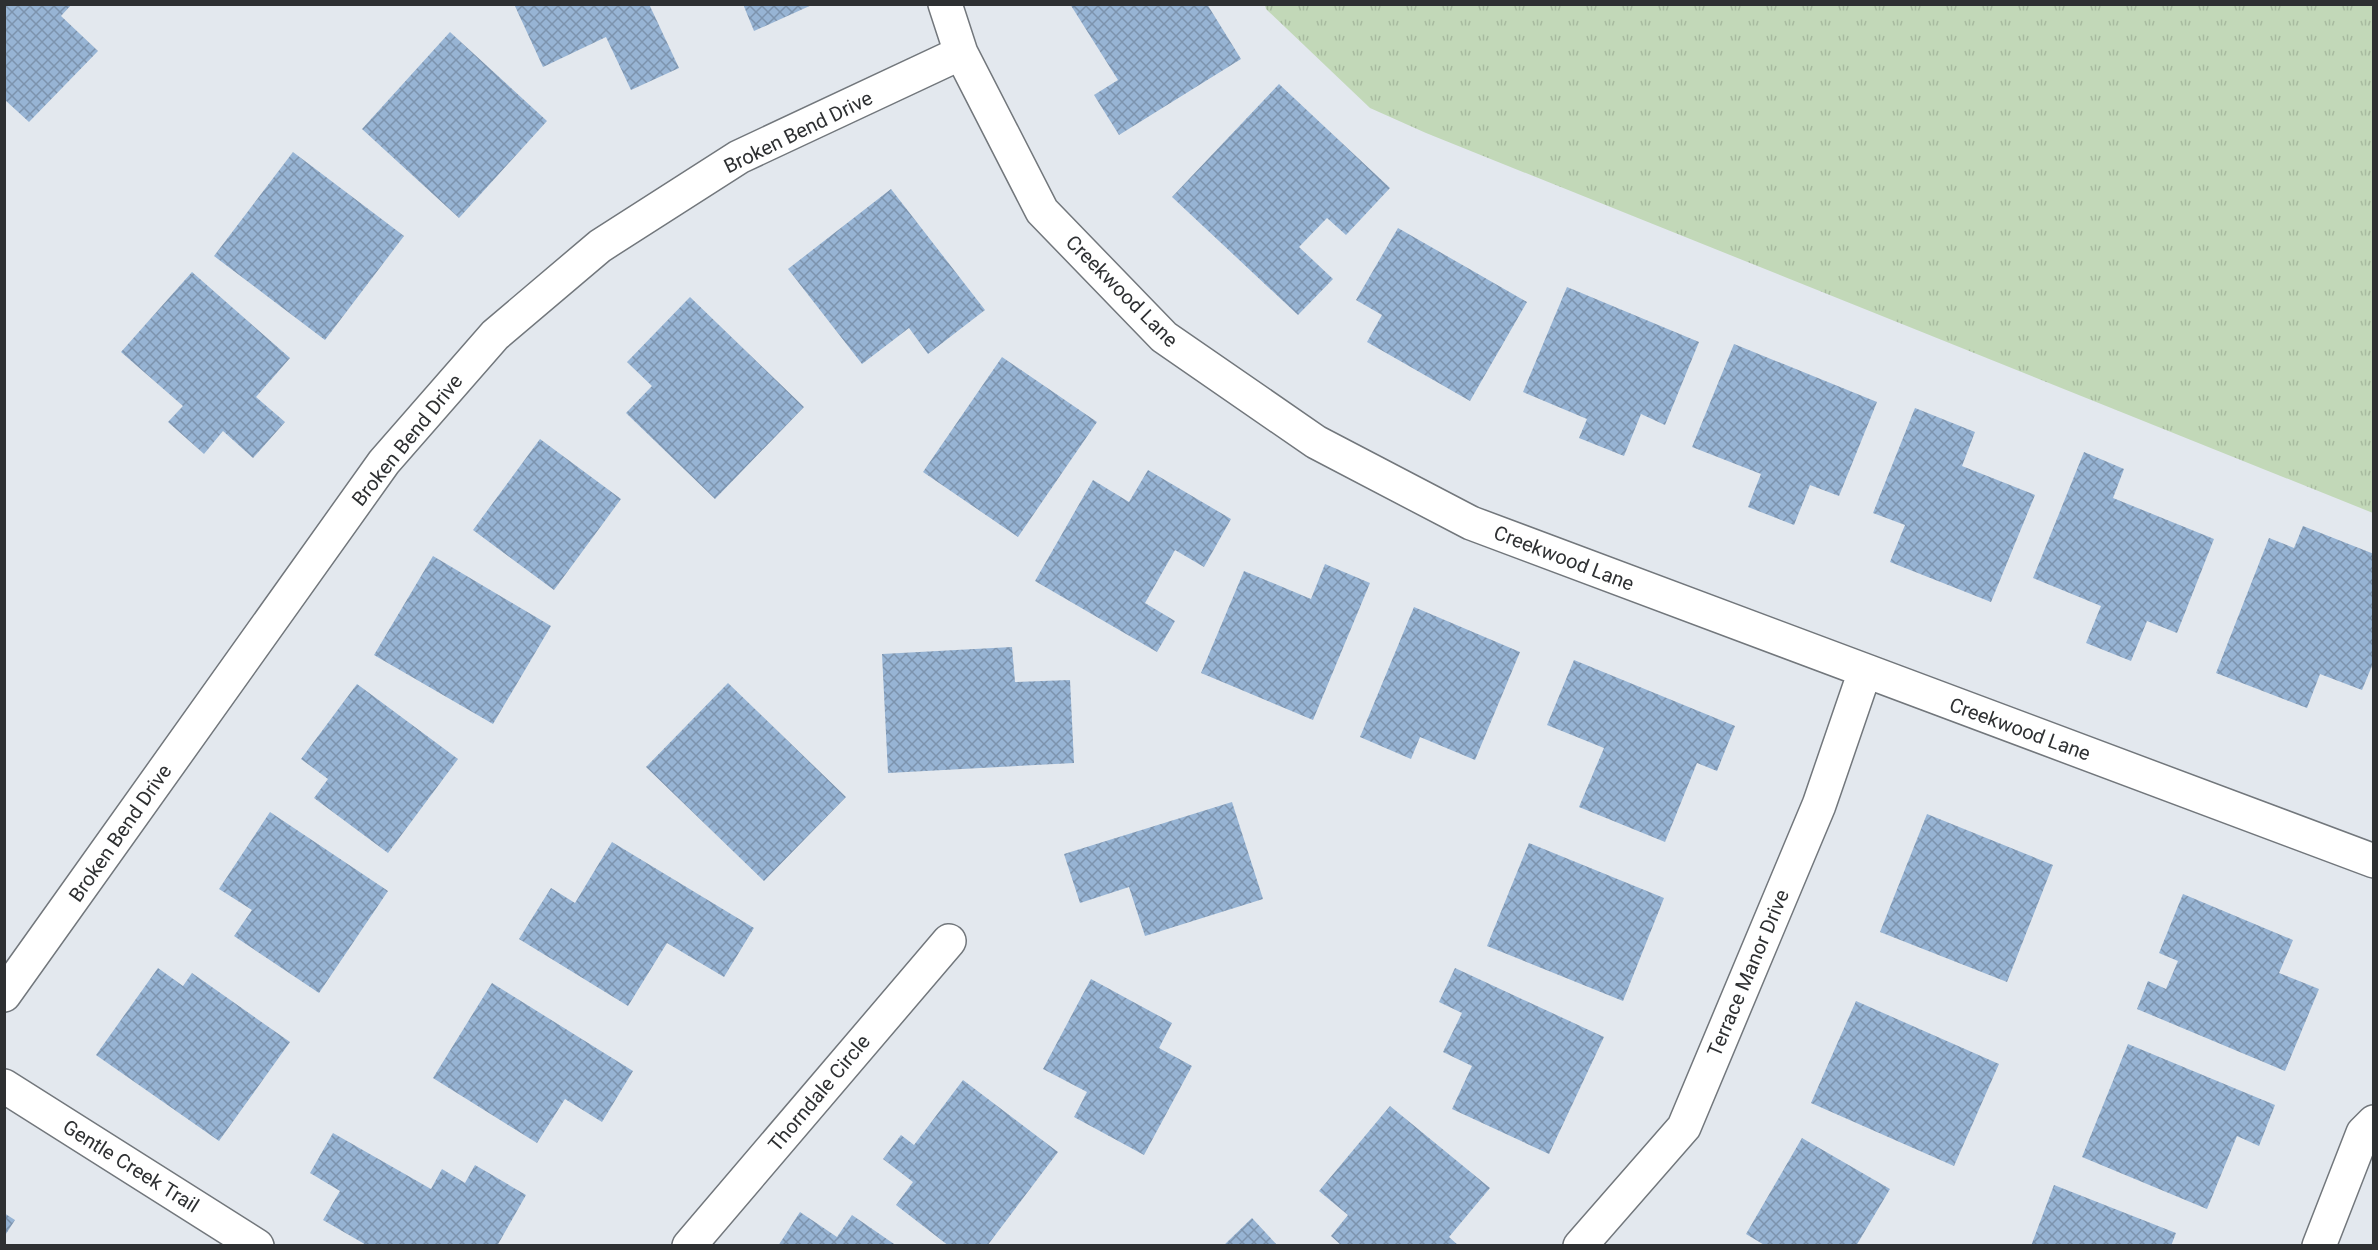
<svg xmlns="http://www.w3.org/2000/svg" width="2378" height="1250" font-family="Roboto,sans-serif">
  <defs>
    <pattern id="grass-tufts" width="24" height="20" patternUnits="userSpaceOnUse" patternTransform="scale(1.5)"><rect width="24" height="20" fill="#c2d8b8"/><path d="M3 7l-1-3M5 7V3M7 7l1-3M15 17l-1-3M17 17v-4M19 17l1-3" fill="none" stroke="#a7ba9f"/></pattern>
    <pattern id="building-cross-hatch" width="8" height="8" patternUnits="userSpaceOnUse" patternTransform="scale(1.5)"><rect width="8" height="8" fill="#97b4d4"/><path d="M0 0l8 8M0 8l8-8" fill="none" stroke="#7c93ad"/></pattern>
  </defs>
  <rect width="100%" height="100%" fill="#e3e8ee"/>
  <!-- grass -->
  <path fill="url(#grass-tufts)" d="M 1265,5 L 2373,5 L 2373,513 L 1426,133 L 1370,108 L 1266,9 Z"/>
  <!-- building -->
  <path fill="url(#building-cross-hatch)" d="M 4,4 L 72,4 L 61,16 L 98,51 L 29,122 L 4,99 Z
    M 514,4 L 649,4 L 679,68 L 631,90 L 606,37 L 543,67 Z
    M 743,4 L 814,4 L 754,31 Z
    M 1070,4 L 1207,4 L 1241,59 L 1119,135 L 1094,95 L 1118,80 Z
    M 450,32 L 547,121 L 459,218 L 362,129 Z
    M 1279,84 L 1390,188 L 1346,235 L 1327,218 L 1299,247 L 1333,279 L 1298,315 L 1172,197 Z
    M 293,152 L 404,236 L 325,340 L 214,256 Z
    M 891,189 L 985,310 L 928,354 L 909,328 L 862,364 L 788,269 Z
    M 1398,228 L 1527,302 L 1470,401 L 1367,342 L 1382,315 L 1356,300 Z
    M 192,272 L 290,358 L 256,397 L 285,422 L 253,458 L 223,431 L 204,454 L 168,422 L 183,406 L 121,352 Z
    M 1567,287 L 1699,342 L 1665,425 L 1641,414 L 1624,456 L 1579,438 L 1587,419 L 1523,392 Z
    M 690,297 L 804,407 L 715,499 L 626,413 L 652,386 L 627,362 Z
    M 1734,344 L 1877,402 L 1839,496 L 1810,485 L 1794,525 L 1748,507 L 1761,474 L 1692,447 Z
    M 1002,357 L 1097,422 L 1018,537 L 923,472 Z
    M 1915,408 L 1975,432 L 1962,466 L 2035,495 L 1991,602 L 1890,562 L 1905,525 L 1873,513 Z
    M 540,439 L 621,499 L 554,590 L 473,530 Z
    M 2084,452 L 2124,469 L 2113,498 L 2214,539 L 2177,633 L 2147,621 L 2131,661 L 2086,643 L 2101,606 L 2033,578 Z
    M 1148,470 L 1231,519 L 1204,567 L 1175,550 L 1145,603 L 1175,621 L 1157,652 L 1035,581 L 1093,480 L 1129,502 Z
    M 2303,526 L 2374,554 L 2374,661 L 2362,690 L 2320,674 L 2307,708 L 2216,673 L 2269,538 L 2294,548 Z
    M 433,556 L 551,626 L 493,724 L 374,655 Z
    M 1325,564 L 1370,583 L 1313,720 L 1201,673 L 1244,571 L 1311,599 Z
    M 1414,607 L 1520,652 L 1475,760 L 1420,737 L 1411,759 L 1360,737 Z
    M 1012,647 L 1015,682 L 1070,680 L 1074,763 L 888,773 L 882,654 Z
    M 1574,660 L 1735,726 L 1717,771 L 1697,763 L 1665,842 L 1579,807 L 1604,748 L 1547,725 Z
    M 728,683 L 846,797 L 764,881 L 646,767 Z
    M 357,684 L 458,759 L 388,853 L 314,798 L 328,779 L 301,759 Z
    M 1232,802 L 1263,899 L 1145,936 L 1129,887 L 1080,903 L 1064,854 Z
    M 270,812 L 388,891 L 319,993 L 234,936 L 252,910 L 219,889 Z
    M 1927,814 L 2053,865 L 2007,982 L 1880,932 Z
    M 612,842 L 754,928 L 724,977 L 667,943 L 628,1006 L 519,939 L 551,888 L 575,903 Z
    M 1529,843 L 1664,898 L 1623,1001 L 1487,946 Z
    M 2183,894 L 2293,940 L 2279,973 L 2319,989 L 2285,1071 L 2137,1009 L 2148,981 L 2166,989 L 2178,961 L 2159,953 Z
    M 158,968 L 183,986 L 192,973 L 290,1042 L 219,1141 L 96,1055 Z
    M 1455,968 L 1604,1037 L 1549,1154 L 1452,1109 L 1472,1066 L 1443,1052 L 1462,1013 L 1439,1002 Z
    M 1091,979 L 1172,1023 L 1159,1048 L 1192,1066 L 1144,1155 L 1074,1117 L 1087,1092 L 1043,1069 Z
    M 492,983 L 633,1071 L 602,1122 L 565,1099 L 537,1143 L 433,1078 Z
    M 1856,1001 L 1999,1064 L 1954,1166 L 1811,1103 Z
    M 2128,1044 L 2275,1105 L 2259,1146 L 2237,1136 L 2207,1209 L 2082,1157 Z
    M 963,1080 L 1058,1152 L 987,1246 L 949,1246 L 896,1205 L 913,1182 L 883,1159 L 901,1135 L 914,1145 Z
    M 1390,1106 L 1490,1188 L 1449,1237 L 1459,1246 L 1342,1246 L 1331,1236 L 1348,1215 L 1319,1191 Z
    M 333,1133 L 431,1189 L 442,1169 L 465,1183 L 475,1165 L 526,1195 L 497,1246 L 368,1246 L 323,1220 L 340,1191 L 310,1173 Z
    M 1802,1138 L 1890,1189 L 1856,1246 L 1766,1246 L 1746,1234 Z
    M 2054,1185 L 2176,1233 L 2171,1246 L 2031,1246 Z
    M 800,1212 L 837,1237 L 852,1215 L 897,1246 L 778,1246 Z
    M 4,1213 L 15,1220 L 4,1237 Z
    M 1252,1218 L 1278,1246 L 1223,1246 Z"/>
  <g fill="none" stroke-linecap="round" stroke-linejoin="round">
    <!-- street casing -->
    <g stroke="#72777c" stroke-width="36">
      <path id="street" d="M 945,4 L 961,53 L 1042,211 L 1164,337 L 1316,442 L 1471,523 L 2374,861
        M 4,995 L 384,462 L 495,335 L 600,246 L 739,157 L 961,53
        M 4,1086 L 257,1246
        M 689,1246 L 949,941
        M 1580,1246 L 1684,1127 L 1819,805 L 1865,671
        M 2319,1246 L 2363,1133 L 2374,1122"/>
    </g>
    <!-- street -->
    <use href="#street" stroke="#fff" stroke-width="33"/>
  </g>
  <g text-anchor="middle" stroke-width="5" stroke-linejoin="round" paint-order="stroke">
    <!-- street labels -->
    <g font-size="20" fill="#2e3032" stroke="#fff">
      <text transform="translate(798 132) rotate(-26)" y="7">Broken Bend Drive</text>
      <text transform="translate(1122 291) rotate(45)" y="7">Creekwood Lane</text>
      <text transform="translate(407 440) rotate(-51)" y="7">Broken Bend Drive</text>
      <text transform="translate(1564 558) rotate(21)" y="7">Creekwood Lane</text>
      <text transform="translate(2020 729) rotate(20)" y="7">Creekwood Lane</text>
      <text transform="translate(120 833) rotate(-55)" y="7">Broken Bend Drive</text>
      <text transform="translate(1748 973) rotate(-67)" y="7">Terrace Manor Drive</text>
      <text transform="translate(819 1093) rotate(-50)" y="7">Thorndale Circle</text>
      <text transform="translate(131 1166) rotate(32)" y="7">Gentle Creek Trail</text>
    </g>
  </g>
  <!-- border -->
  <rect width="2378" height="1250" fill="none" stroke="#2e3032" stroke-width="12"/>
</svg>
